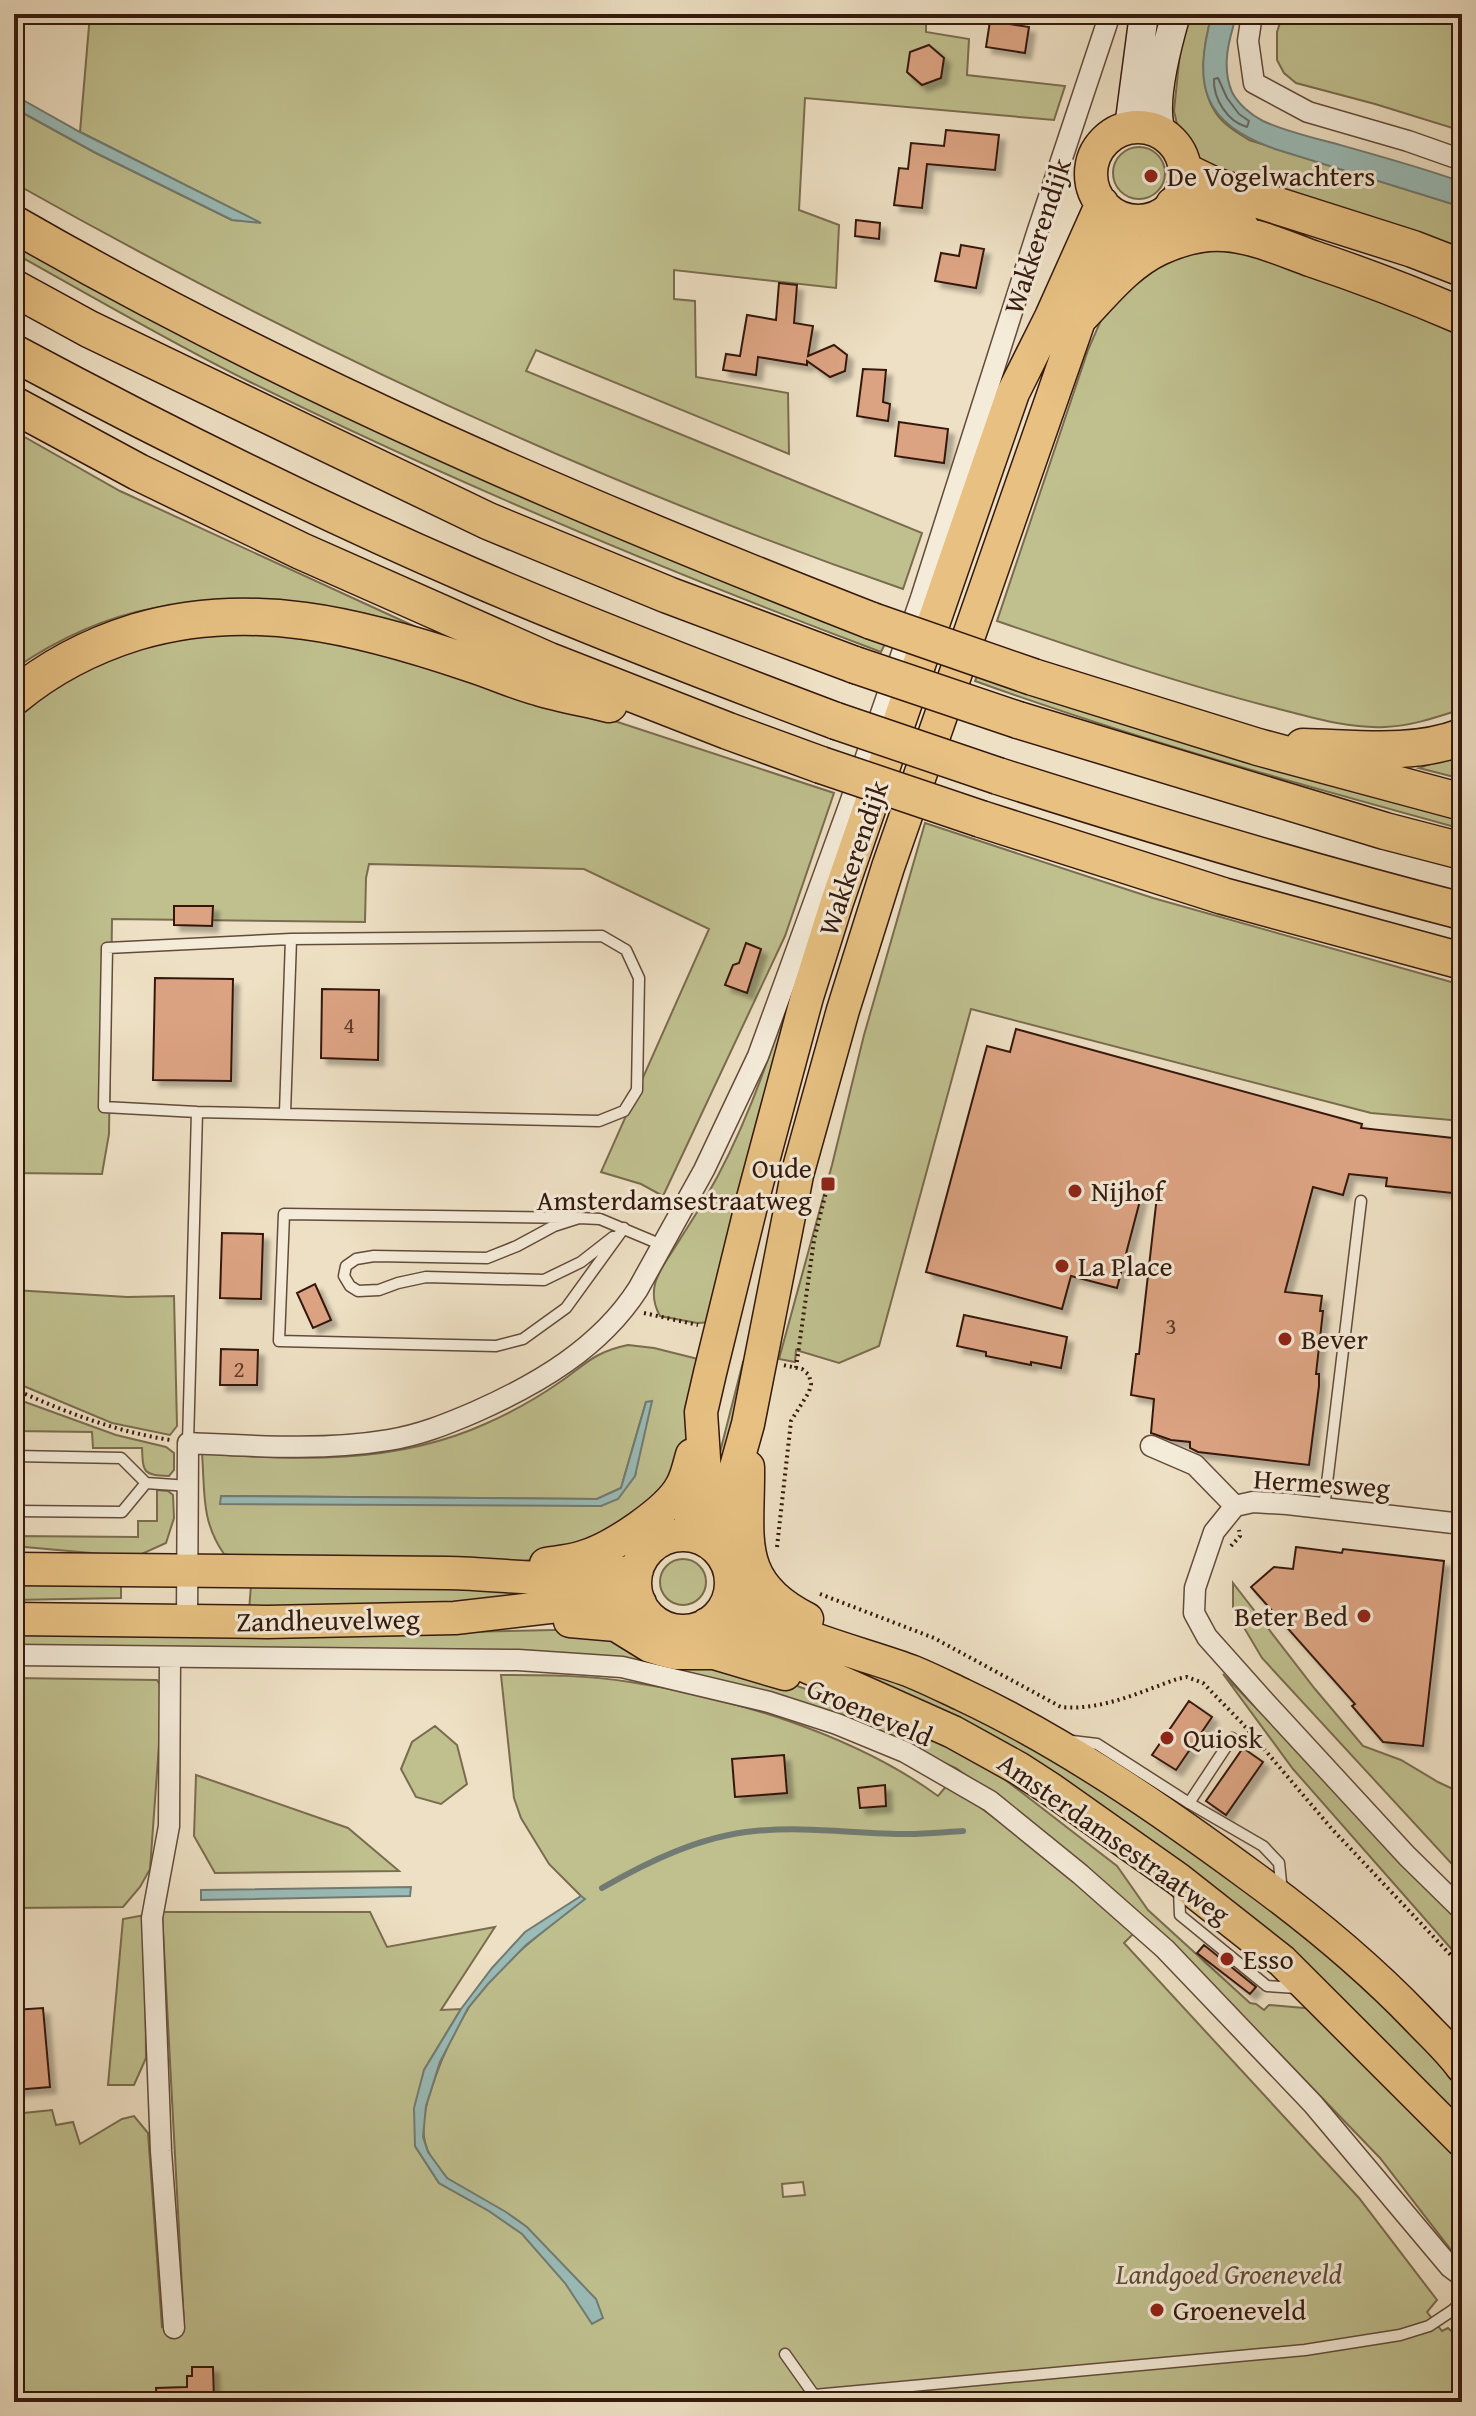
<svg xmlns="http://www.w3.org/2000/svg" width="1476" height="2416" font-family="'Gentium Book Plus',serif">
  <defs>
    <filter id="shadow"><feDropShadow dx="6" dy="6" stdDeviation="2" flood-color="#0004"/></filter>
  </defs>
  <rect width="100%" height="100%" fill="#eee0c4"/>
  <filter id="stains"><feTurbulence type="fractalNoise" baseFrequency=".0025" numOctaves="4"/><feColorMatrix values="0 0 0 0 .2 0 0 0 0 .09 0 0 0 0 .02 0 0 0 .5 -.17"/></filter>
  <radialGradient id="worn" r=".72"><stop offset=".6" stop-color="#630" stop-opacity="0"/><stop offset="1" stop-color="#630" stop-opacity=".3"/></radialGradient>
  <!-- green -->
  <path fill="#c0c08f" stroke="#7a6c4e" stroke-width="2" fill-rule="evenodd" d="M 90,14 L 926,14 L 926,32 L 969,39 L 967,75 L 1065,86 L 1054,120 L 805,98 L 799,210 L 839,225 L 836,288 L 674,270 L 674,299 L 695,301 L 696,377 L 788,393 L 789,454 L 536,350 L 526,371 L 922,533 L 903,589 C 596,483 298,343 14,183 L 14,108 L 94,152 L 232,220 L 258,222 L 80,132 Z
    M 1184,14 L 1212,14 C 1203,46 1196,89 1219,117 C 1227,127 1238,133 1249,140 L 1462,207 L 1462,251 L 1201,163 L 1177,124 L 1174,111 Z
    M 1283,14 L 1462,14 L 1462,131 L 1375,104 L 1296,83 L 1284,73 L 1277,60 L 1277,32 Z
    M1113 173a26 26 0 1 1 52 0a26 26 0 1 1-52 0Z
    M 14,234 L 887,640 L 881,652 C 666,571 454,483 248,381 C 168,341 91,296 14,253 Z
    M 1200,248 L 1240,250 L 1462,333 L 1462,709 C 1437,717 1412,726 1385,727 C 1347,729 1307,716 1271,707 C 1178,683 1087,652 997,621 L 1088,350 L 1104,313 L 1143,269 Z
    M 14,431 L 120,491 L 429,633 C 378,626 327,620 276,614 C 236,609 194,601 154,608 C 102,618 56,640 14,669 Z
    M 178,629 L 345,639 L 578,709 L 834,793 L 785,936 L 663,1196 L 641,1184 L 601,1172 L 709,929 L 584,869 L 369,864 L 366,878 L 365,922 L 112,919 L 109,1134 L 102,1174 L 14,1173 L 14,710 L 59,674 Z
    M 980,669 L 1462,815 L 1462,829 C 1298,784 1135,739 975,681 Z
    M 1462,753 L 1462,779 L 1419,768 Z
    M 925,823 L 1153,898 L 1462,985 L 1462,1121 L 1371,1113 L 971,1009 L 879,1346 L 839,1363 L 796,1350 L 795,1362 L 779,1359 L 832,1165 L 864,1035 Z
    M 806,951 L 715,1322 L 697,1323 L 660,1316 C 644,1287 662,1268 677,1244 C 687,1228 697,1213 706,1197 C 751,1121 776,1034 806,951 Z
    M 14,1290 L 127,1297 L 174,1296 L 177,1426 L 170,1435 L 112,1423 L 14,1382 Z
    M 628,1345 L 654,1348 L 706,1361 L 677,1476 L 635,1518 L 564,1555 L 518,1562 L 235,1556 L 224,1554 C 201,1521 205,1493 202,1453 C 296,1461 397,1464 485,1424 C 510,1413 537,1398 560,1382 C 586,1364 594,1352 628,1345 ZM 646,1402 L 635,1476 L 601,1506 L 222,1496 L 597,1499 L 621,1488 Z
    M 743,1362 L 750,1364 L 719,1506 L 707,1503 Z
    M 14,1398 L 116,1435 L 166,1447 L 174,1453 L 174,1470 L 169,1476 C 143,1475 143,1473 142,1448 L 93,1448 L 92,1432 L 14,1431 Z
    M 157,1490 L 168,1491 L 173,1495 L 174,1518 L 166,1543 L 135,1557 L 14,1546 L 14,1536 L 138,1537 L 138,1521 L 157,1521 Z
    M660 1582a23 23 0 1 1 46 0a23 23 0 1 1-46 0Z
    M 14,1579 L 121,1580 L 121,1598 L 14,1600 Z
    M 1233,1583 L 1315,1689 L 1363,1746 L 1401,1760 L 1438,1782 L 1455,1790 L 1462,1791 L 1462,1875 L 1262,1658 L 1233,1609 Z
    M 544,1584 L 545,1601 L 249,1611 L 251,1585 Z
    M 598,1629 L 764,1674 L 897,1722 L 977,1758 L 1117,1866 L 1148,1910 L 1250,2003 L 1256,2004 L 1264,2010 L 1269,2005 L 1316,2009 L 1462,2156 L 1462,2260 L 1458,2259 L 1380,2158 L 1185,1956 L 990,1793 L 956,1768 L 848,1721 L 638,1665 L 14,1646 L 14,1631 L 319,1635 Z
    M 807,1643 L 980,1715 L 1146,1813 L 1344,1967 L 1457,2078 L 1462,2086 L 1462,2123 L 1140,1840 L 801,1658 Z
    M 1223,1674 L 1462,1920 L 1462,1961 L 1293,1769 Z
    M 501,1675 C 544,1675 587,1675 630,1682 C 731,1697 855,1735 938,1796 L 948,1784 L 1011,1830 L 1135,1932 L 1124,1943 L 1359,2198 L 1437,2300 L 1427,2312 L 1442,2331 L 1448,2328 L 1462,2341 L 1462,2402 L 14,2402 L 14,2114 L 52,2110 L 56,2125 L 73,2122 L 80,2144 L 122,2119 L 134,2116 L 148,2133 L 162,2327 L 184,2324 L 162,1912 L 370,1912 L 387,1947 L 495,1927 L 441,2010 L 461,2009 L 424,2070 L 415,2146 L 439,2183 L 489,2211 L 515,2229 L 526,2227 C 503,2207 472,2198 448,2179 C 442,2173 435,2162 430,2155 C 419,2136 424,2110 431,2090 C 440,2061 453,2033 469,2007 C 496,1966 546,1929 584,1899 L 549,1864 L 521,1818 L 514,1798 ZM 803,2182 L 805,2195 L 783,2197 L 782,2184 Z
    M 14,1678 L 157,1680 L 163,1690 L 150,1869 L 140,1887 L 123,1907 L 14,1908 Z
    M 435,1726 L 457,1745 L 467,1784 L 441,1804 L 416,1797 L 401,1769 L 412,1742 Z
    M 196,1775 L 348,1828 L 399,1871 L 215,1873 L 194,1836 Z
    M 145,1915 L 146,2058 L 134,2085 L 108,2085 L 123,1919 Z"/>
  <!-- water -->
  <path fill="#9abcb8" stroke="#727b73" stroke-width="2" d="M 1212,14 L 1237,14 C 1229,39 1221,66 1232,92 C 1238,104 1251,115 1263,121 C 1285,131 1310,137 1333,143 C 1376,155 1420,167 1462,182 L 1462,207 L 1275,149 C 1203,123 1192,87 1212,14 Z
    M 14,95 L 80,132 L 261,223 L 232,220 L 94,152 L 14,108 Z
    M 652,1401 L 635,1476 L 618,1499 L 601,1506 L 220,1504 L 221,1496 L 597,1499 L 621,1488 L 646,1402 Z
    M 411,1887 L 410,1896 L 201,1900 L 201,1890 Z
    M 581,1896 L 585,1899 L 526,1945 L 488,1984 L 468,2008 L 440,2062 L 426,2106 L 423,2137 L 428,2152 L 447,2178 L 506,2212 L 527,2227 L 596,2299 L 603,2318 L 592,2324 L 565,2283 L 522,2234 L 489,2211 L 439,2183 L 415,2146 L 414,2108 L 424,2070 L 461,2009 L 492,1968 L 525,1932 Z"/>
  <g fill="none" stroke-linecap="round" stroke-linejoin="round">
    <!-- shore -->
    <path stroke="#686a62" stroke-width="2" d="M 1218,78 L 1227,98 L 1239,114 L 1249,121 L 1247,127 C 1228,122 1213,99 1214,79 Z"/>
    <!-- stream -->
    <path stroke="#727b73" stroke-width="6" d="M 602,1888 C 649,1861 701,1836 755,1831 C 806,1826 857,1834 908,1834 C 926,1834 945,1832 963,1831"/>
  </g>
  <!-- building -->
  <path fill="#dca382" stroke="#35190c" stroke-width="2" filter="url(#shadow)" d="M 990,21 L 1029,27 L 1025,53 L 986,47 Z
    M 929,45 L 944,58 L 941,78 L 922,85 L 907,72 L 910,52 Z
    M 946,130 L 999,135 L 995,170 L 927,164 L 922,208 L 894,205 L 899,168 L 908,169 L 911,143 L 944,146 Z
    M 856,220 L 880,223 L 879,239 L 855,236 Z
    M 961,245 L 984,249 L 976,288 L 935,281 L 941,253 L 959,256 Z
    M 779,283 L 797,285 L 794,323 L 813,326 L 808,356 L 834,345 L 847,355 L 845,371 L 830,377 L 807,361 L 807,365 L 758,357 L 756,375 L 723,370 L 726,354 L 740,356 L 747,315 L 776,320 Z
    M 863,369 L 886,370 L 883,402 L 890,404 L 888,421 L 857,416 Z
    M 899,422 L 948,429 L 944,463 L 895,456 Z
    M 174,906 L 213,906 L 212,926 L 174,925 Z
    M 746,943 L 761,949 L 747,993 L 725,985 L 733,965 L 739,963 Z
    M 155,978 L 233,979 L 231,1081 L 153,1080 Z
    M 322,989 L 379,990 L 378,1060 L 321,1058 Z
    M 1016,1029 L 1362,1124 L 1361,1128 L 1462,1139 L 1462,1194 L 1386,1186 L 1387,1178 L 1349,1174 L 1343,1195 L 1313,1187 L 1285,1292 L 1322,1296 L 1320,1311 L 1323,1311 L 1316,1374 L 1319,1374 L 1319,1386 L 1309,1465 L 1198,1452 L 1190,1448 L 1190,1442 L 1171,1440 L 1151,1433 L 1154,1399 L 1131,1395 L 1136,1354 L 1139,1354 L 1157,1196 L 1142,1193 L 1117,1288 L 1071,1276 L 1062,1309 L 926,1272 L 987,1046 L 1010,1052 Z
    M 222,1233 L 263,1234 L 261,1299 L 220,1298 Z
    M 315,1284 L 331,1320 L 313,1328 L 297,1293 Z
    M 964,1315 L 1067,1337 L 1061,1368 L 1031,1362 L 1031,1365 L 986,1356 L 986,1352 L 957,1346 Z
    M 221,1349 L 258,1350 L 257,1385 L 220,1385 Z
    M 1296,1547 L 1342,1553 L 1343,1549 L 1444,1561 L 1423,1746 L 1383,1742 L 1352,1706 L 1355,1704 L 1251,1587 L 1274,1567 L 1293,1569 Z
    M 1189,1701 L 1212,1717 L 1176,1770 L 1152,1755 Z
    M 1243,1748 L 1263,1762 L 1226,1815 L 1206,1801 Z
    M 784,1755 L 787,1793 L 735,1797 L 732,1759 Z
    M 885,1785 L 886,1806 L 860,1808 L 858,1788 Z
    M 1204,1945 L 1256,1987 L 1250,1994 L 1197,1953 Z
    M 43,2008 L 50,2087 L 15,2090 L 14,2010 Z
    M 192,2367 L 213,2367 L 214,2401 L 157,2402 L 156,2388 L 187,2387 L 187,2376 L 192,2376 Z"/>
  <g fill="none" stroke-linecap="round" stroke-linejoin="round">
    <!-- lane casing -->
    <g stroke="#634b3a" stroke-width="13">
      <path id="lane" d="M 602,936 L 626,950 L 639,978 L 637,1090 L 624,1111 L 599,1121 L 197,1112 L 104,1107 L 107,948 L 291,939 Z
        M 285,1113 L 291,939
        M 579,1218 L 284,1214 L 279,1341 L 496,1346 L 523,1339 L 566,1308 L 624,1228
        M 613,1237 L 581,1262 L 544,1280 L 426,1277 L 398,1283 L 379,1290 L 358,1291 L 350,1286 L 344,1276 L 346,1266 L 356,1259 L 374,1256 L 487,1258 L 517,1246 L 554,1226 L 579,1218 L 600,1219 L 662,1245
        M 188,1443 L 197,1112
        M 14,1456 L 121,1458 L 146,1483 L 189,1486
        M 1324,1508 L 1361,1201
        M 14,1511 L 122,1512 L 146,1483
        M 1072,1741 L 1097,1744 L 1189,1803 L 1263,1846 L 1279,1863 L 1282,1892
        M 1189,1803 L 1232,1738
        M 1179,1890 L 1180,1915 L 1267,1986 L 1297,1988
        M 785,2354 L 814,2395
        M 814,2402 L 814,2395 L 1305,2350 L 1400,2335 L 1429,2326 L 1453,2310 L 1462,2300"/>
    </g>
    <!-- street casing -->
    <g stroke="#634b3a" stroke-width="23">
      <path id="street" d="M 1252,14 L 1248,41 L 1254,83 L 1308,112 L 1408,141 L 1462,160
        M 1151,1446 L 1195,1465 L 1235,1506 L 1253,1502 L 1287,1504 L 1462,1524
        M 1235,1506 L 1214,1532 L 1195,1588 L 1194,1613 L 1207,1637 L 1265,1702 L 1407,1856 L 1462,1910
        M 187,1621 L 188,1443 C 254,1446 323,1451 389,1440 C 420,1435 447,1424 475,1412 C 538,1384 600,1348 638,1289 L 704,1170 L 758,1056 L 849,806 L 921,598 L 1037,233 L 1110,14
        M 14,1655 L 518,1660 L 622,1667 L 769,1702 L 837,1724 L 905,1752 L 990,1801 L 1080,1874 L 1165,1949 L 1313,2104 L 1450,2267 L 1462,2276
        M 170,1657 L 169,1826 L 152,1918 L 161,2151 L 174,2328"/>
    </g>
    <!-- secondary casing -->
    <g stroke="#35190c" stroke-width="31">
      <path id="secondary" d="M 1127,127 L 1130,120 L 1144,14
        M 1162,134 C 1150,105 1167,45 1176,14"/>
    </g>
    <!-- primary casing -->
    <g stroke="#35190c" stroke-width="35">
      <path id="primary" d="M1091 174a47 47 0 1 1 94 0a47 47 0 1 1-94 0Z
        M 748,1467 C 749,1537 733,1582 807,1619
        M 685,1535 L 690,1525 L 705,1474 L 701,1412 L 710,1373 L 753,1198 L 807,997 L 837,902 L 1013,393 L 1051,317 L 1102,203
        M635 1583a48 48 0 1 1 96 0a48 48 0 1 1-96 0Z
        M 714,1546 L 748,1424 L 797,1175 L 843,1010 L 888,867 L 1081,315 L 1117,241 L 1135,221
        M 546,1564 C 558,1562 571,1561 583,1557 C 611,1549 669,1511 682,1485 C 687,1476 689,1465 692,1455
        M 14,1569 C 159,1571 304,1571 448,1573 C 510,1574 577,1587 637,1570
        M 731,1593 C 762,1631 865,1653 913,1672 C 930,1679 946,1687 963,1695 C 1065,1743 1160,1809 1251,1876 C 1310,1919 1366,1965 1417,2018 C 1432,2034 1449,2049 1462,2067
        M 14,1619 L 267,1622 L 455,1618 L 575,1604 L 629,1601 L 640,1603
        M 570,1621 L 616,1625 L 650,1646 L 663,1650 L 675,1653 L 714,1653 L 785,1674
        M 707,1624 L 725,1627 L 741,1634 L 776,1653 L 953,1732 L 1018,1768 L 1052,1790 L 1178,1879 L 1282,1961 L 1462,2141"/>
    </g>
    <!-- highway casing -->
    <g stroke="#35190c" stroke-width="39">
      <path id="highway" d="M 1186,172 L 1215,186 L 1413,249 L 1462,268
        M 1174,205 C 1200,207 1221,214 1242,230
        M 14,224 C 288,382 578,506 872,621
        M 14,288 L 89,329 L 488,521 L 668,595 L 855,665
        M 1081,315 C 1105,290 1127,262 1159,247 C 1179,238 1203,231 1225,233 C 1255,235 1285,249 1313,259 C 1364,276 1413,295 1462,316
        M 14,353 C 163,433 316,509 471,576 C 591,628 714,675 836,721
        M 14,405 L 138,472 L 301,551 L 549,661 L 728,731 L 821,765
        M 1033,677 L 1258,747 L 1462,802
        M 14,697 C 50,667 91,646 136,632 C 250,598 360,626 469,663 C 492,670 515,681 538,687 C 561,694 585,698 609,704
        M 1018,720 L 1385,831 L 1462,851
        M 1303,747 C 1356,748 1412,756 1462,737
        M 998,776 C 1152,825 1306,871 1462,911
        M 981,819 L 1223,896 L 1462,961"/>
    </g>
    <!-- path -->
    <path stroke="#35190c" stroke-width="4" stroke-dasharray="2 4" stroke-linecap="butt" d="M 644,1313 L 698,1325
      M 796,1368 L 814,1240 L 828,1184
      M 14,1389 C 65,1412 114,1431 170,1440
      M 1231,1546 L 1240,1536 L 1239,1530
      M 777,1547 L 791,1421 L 809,1392 L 811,1384 L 809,1375 L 802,1369 L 783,1365
      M 820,1594 L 934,1638 L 1061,1707 C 1101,1711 1140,1692 1177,1679 L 1187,1677 L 1203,1683 L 1242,1723 L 1332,1829 L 1462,1967"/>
    <!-- lane -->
    <use href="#lane" stroke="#f4ebd9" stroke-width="10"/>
    <!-- street -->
    <use href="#street" stroke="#f4ebd9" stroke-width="20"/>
    <!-- secondary -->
    <use href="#secondary" stroke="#f4ebd9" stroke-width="28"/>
    <!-- primary -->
    <use href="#primary" stroke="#e7c082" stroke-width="32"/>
    <!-- highway -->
    <use href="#highway" stroke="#e7c082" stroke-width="36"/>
    <!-- highway-bridge casing -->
    <g stroke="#35190c" stroke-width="39" stroke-linecap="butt">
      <path id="highway-bridge" d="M 872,621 L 1033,677
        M 855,665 L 1018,720
        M 836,721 L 998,776
        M 821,765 L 981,819"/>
    </g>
    <!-- highway-bridge -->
    <use href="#highway-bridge" stroke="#e7c082" stroke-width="36"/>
  </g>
  <!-- markers -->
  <g fill="#8f2418" stroke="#f4ebd9" stroke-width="3">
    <circle cx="1151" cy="176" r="8"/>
    <rect x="820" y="1176" width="16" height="16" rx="4"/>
    <circle cx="1075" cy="1191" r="8"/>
    <circle cx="1062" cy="1266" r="8"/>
    <circle cx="1285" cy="1339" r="8"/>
    <circle cx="1364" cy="1616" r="8"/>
    <circle cx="1167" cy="1738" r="8"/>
    <circle cx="1227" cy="1959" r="8"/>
    <circle cx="1157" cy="2310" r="8"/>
  </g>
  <g text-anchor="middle" stroke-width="6" stroke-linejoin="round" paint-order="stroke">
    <!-- number labels -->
    <g font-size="24" fill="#5f3c2a">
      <text x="349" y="1033">4</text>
      <text x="1171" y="1334">3</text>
      <text x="239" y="1377">2</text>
    </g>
    <!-- poi labels -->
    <g font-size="28" fill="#35190c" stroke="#f4ebd9" text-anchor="start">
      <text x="1167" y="186">De Vogelwachters</text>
      <text x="812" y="1178" text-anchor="end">Oude<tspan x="812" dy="32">Amsterdamsestraatweg</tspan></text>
      <text x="1091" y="1201">Nijhof</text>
      <text x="1078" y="1276">La Place</text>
      <text x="1301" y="1349">Bever</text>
      <text x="1348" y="1626" text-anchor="end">Beter Bed</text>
      <text x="1183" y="1748">Quiosk</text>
      <text x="1243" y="1969">Esso</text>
      <text x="1173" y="2320">Groeneveld</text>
    </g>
    <!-- street labels -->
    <g font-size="28" fill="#35190c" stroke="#f4ebd9">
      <text transform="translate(1037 236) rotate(-72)" y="10">Wakkerendijk</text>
      <text transform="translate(853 858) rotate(-71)" y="10">Wakkerendijk</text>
      <text transform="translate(1322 1483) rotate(4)" y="10">Hermesweg</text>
      <text transform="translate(328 1620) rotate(-1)" y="10">Zandheuvelweg</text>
      <text transform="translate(870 1712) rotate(23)" y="10">Groeneveld</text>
      <text transform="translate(1114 1838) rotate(35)" y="10">Amsterdamsestraatweg</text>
    </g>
    <!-- park labels -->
    <g font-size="28" font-style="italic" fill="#5f4b33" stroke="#f4ebd9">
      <text x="1229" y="2284">Landgoed Groeneveld</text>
    </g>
  </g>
  <!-- margin -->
  <rect width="1476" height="2416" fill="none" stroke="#eee0c4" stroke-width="48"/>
  <rect x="16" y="16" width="1444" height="2384" fill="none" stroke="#35190c" stroke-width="4"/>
  <rect x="24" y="24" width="1428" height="2368" fill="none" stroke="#35190c" stroke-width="2"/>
  <rect width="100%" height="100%" filter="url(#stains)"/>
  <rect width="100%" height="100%" fill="url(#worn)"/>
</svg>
